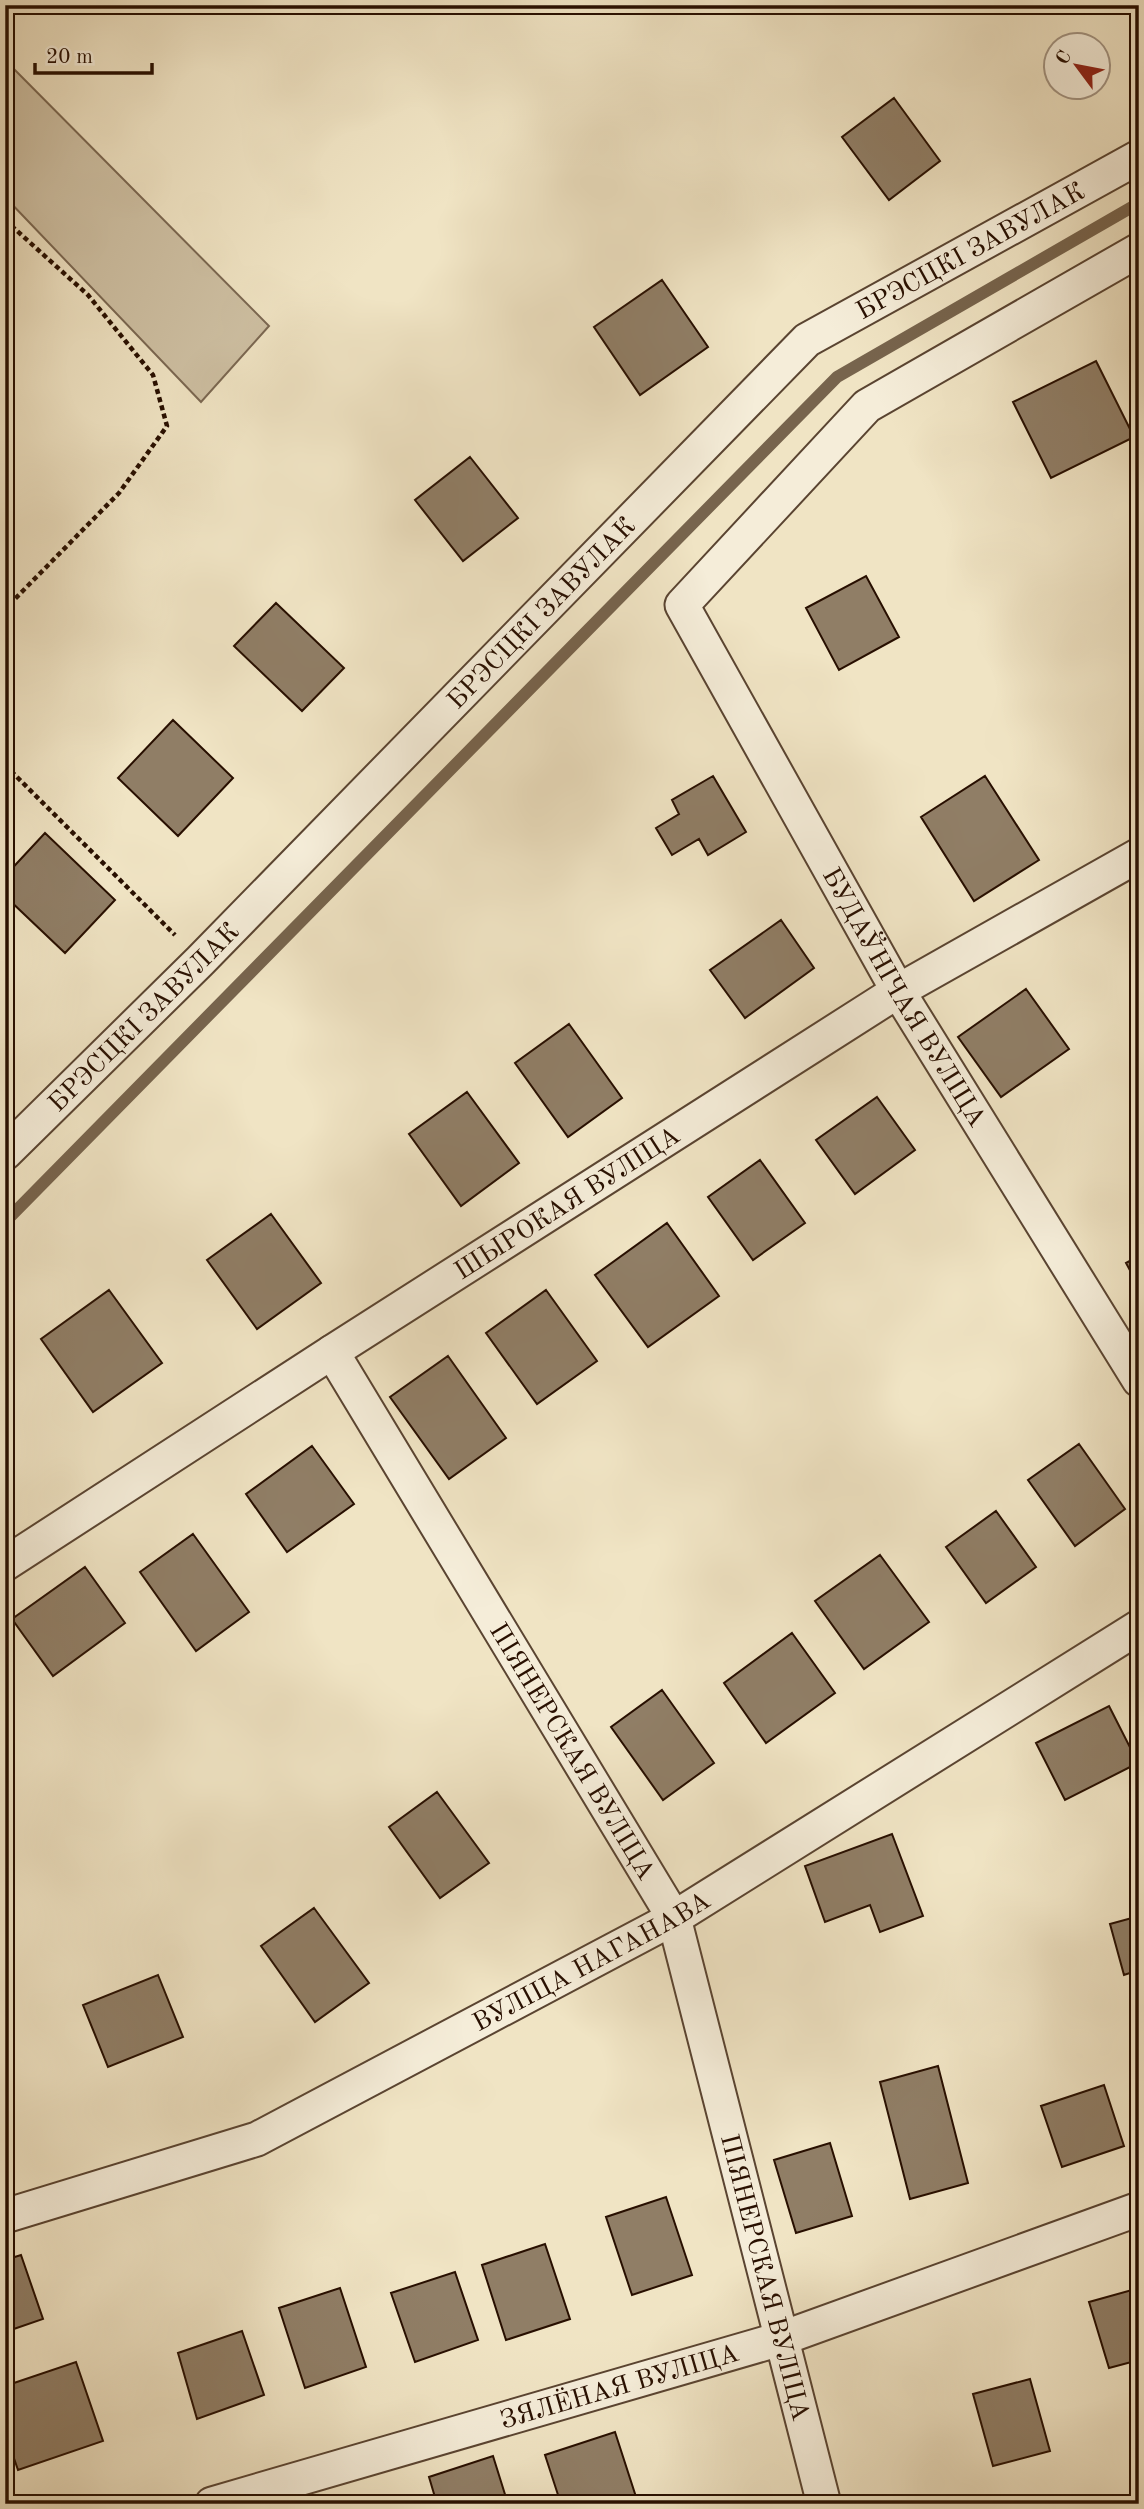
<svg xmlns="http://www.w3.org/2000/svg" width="1144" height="2509" font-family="'Old Standard TT',serif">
  <rect width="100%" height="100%" fill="#f0e4c4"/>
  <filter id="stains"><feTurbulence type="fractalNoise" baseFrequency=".00286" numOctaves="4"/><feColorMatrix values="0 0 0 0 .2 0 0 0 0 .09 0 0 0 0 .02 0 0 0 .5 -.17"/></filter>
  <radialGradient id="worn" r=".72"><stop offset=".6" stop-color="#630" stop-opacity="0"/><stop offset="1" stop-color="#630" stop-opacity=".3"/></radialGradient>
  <!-- green -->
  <path fill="#cec0a3" stroke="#7b6852" stroke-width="2" d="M 5,60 L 269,326 L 201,402 L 5,197 Z"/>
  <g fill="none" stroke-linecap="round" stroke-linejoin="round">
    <!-- stream -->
    <path stroke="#77644d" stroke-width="12" d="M 5,1222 L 837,377 L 1139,203"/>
  </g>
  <!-- building -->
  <path fill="#907e66" stroke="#280f00" stroke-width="2" d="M 894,98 L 940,161 L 889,200 L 842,137 Z
    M 662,280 L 708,347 L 640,395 L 594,327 Z
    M 1096,361 L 1134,437 L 1051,478 L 1013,402 Z
    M 470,457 L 518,518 L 463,561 L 415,500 Z
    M 866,576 L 899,637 L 839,670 L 806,608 Z
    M 276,603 L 344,668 L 302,711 L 234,646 Z
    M 173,720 L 233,778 L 178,836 L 118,778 Z
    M 713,776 L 746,832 L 708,855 L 699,839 L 672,855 L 656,828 L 679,814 L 672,800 Z
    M 985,776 L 1039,860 L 974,901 L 921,817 Z
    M 45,833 L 115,900 L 65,953 L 5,896 L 5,876 Z
    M 781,920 L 814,968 L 745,1018 L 710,970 Z
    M 1026,989 L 1069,1049 L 1001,1097 L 958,1037 Z
    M 569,1024 L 622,1098 L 568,1137 L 515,1063 Z
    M 467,1092 L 519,1163 L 461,1206 L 409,1134 Z
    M 877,1097 L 915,1150 L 855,1194 L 816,1140 Z
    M 760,1160 L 805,1223 L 753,1260 L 708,1197 Z
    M 271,1214 L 321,1283 L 257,1329 L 207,1260 Z
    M 667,1223 L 719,1296 L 648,1347 L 595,1275 Z
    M 1139,1256 L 1139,1287 L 1126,1263 Z
    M 109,1290 L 162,1363 L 93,1412 L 41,1339 Z
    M 546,1290 L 597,1361 L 537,1404 L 486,1333 Z
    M 448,1356 L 506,1438 L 449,1479 L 390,1397 Z
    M 1079,1444 L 1125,1509 L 1075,1546 L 1028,1480 Z
    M 312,1446 L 354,1504 L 287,1552 L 246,1494 Z
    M 996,1511 L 1036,1567 L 986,1603 L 946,1547 Z
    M 193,1534 L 249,1612 L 196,1651 L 140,1572 Z
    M 880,1555 L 929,1622 L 864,1669 L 815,1601 Z
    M 85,1567 L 125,1623 L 53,1676 L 12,1619 Z
    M 792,1633 L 835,1693 L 766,1743 L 724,1683 Z
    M 662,1690 L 714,1763 L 663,1800 L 611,1727 Z
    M 1109,1706 L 1138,1763 L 1065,1800 L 1036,1743 Z
    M 437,1792 L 489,1863 L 440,1898 L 389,1827 Z
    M 892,1834 L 923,1916 L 880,1932 L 870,1905 L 825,1922 L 805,1866 Z
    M 314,1908 L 369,1983 L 315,2022 L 261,1946 Z
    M 1139,1916 L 1139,1970 L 1124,1975 L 1110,1924 Z
    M 158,1975 L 183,2037 L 108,2067 L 83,2005 Z
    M 938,2066 L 968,2183 L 910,2199 L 880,2082 Z
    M 1104,2085 L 1124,2146 L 1062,2167 L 1041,2106 Z
    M 830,2143 L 852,2216 L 796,2233 L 774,2160 Z
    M 666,2197 L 692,2275 L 632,2295 L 606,2217 Z
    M 545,2244 L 570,2319 L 506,2340 L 482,2265 Z
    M 21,2255 L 43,2319 L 5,2332 L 5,2260 Z
    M 455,2272 L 478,2340 L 415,2362 L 391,2293 Z
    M 340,2288 L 366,2367 L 305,2388 L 279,2308 Z
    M 1139,2288 L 1139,2360 L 1109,2368 L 1089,2302 Z
    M 242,2331 L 264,2395 L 197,2419 L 178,2353 Z
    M 76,2362 L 103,2441 L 18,2470 L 5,2432 L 5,2386 Z
    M 1030,2379 L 1050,2451 L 993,2466 L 973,2394 Z
    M 615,2432 L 637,2500 L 627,2504 L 561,2504 L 545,2455 Z
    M 493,2456 L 508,2504 L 437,2504 L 429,2477 Z
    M 421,2497 L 423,2504 L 397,2504 Z"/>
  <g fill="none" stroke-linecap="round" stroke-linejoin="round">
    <!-- minor casing -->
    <g stroke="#5a4431" stroke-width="37">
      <g id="minor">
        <path id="s1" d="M 1139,250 L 867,406 L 682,605 L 898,991 L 1139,1380"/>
        <path id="s2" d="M 5,1153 L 200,961 L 807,340 L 1139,157"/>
        <path id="s3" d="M 332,1352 L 674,1918 L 824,2504"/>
        <path id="s4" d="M 5,1564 L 332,1352 L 898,991 L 1139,855"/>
        <path id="s5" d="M 5,2216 L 257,2139 L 674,1918 L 1139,1627"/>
        <path id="s6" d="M 212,2504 L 780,2339 L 1139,2209"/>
      </g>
    </g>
    <!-- path -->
    <path stroke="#280f00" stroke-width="4.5" stroke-dasharray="5 3.5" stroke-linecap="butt" d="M 5,220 L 88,295 L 153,375 L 167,426 L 119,493 L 5,609
      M 5,765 L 175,935"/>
    <!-- minor -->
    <use href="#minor" stroke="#f5edd9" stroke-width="33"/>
  </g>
  <g text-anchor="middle" stroke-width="5" stroke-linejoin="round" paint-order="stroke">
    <!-- street labels -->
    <g font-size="26" fill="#280f00" stroke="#f5edd9">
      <text dy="9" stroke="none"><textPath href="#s2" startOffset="1328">БРЭСЦКІ ЗАВУЛАК</textPath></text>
      <text dy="9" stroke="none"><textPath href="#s2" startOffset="761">БРЭСЦКІ ЗАВУЛАК</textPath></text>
      <text dy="9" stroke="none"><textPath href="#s1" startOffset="1036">БУДАЎНІЧАЯ ВУЛІЦА</textPath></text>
      <text dy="9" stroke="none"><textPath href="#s2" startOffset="194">БРЭСЦКІ ЗАВУЛАК</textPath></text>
      <text dy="9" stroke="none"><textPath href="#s4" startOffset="668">ШЫРОКАЯ ВУЛІЦА</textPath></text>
      <text dy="9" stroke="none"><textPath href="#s3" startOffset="466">ПІЯНЕРСКАЯ ВУЛІЦА</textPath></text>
      <text dy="9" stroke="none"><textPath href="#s5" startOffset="642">ВУЛІЦА НАГАНАВА</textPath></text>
      <text dy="9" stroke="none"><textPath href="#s3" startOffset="1032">ПІЯНЕРСКАЯ ВУЛІЦА</textPath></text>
      <text dy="9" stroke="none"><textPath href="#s6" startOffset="424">ЗЯЛЁНАЯ ВУЛІЦА</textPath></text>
    </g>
  </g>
  <!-- margin -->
  <rect width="1144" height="2509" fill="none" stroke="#f0e4c4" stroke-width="28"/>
  <rect x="7" y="7" width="1130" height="2495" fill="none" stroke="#280f00" stroke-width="3.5"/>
  <rect x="14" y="14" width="1116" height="2481" fill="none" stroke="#280f00" stroke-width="2"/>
  <!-- north arrow -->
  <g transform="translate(1077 66) rotate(302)"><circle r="33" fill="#f5edd9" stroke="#a39482" stroke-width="2"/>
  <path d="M0-5L12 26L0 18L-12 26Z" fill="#8f2418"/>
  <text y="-10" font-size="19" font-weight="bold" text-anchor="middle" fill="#280f00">С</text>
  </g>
  <!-- scale -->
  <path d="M35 63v10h117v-10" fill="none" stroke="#280f00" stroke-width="3.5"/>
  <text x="46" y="63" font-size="21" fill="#280f00" stroke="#f5edd9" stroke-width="5" paint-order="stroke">20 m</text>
  <rect width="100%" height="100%" filter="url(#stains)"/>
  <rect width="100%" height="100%" fill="url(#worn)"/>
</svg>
